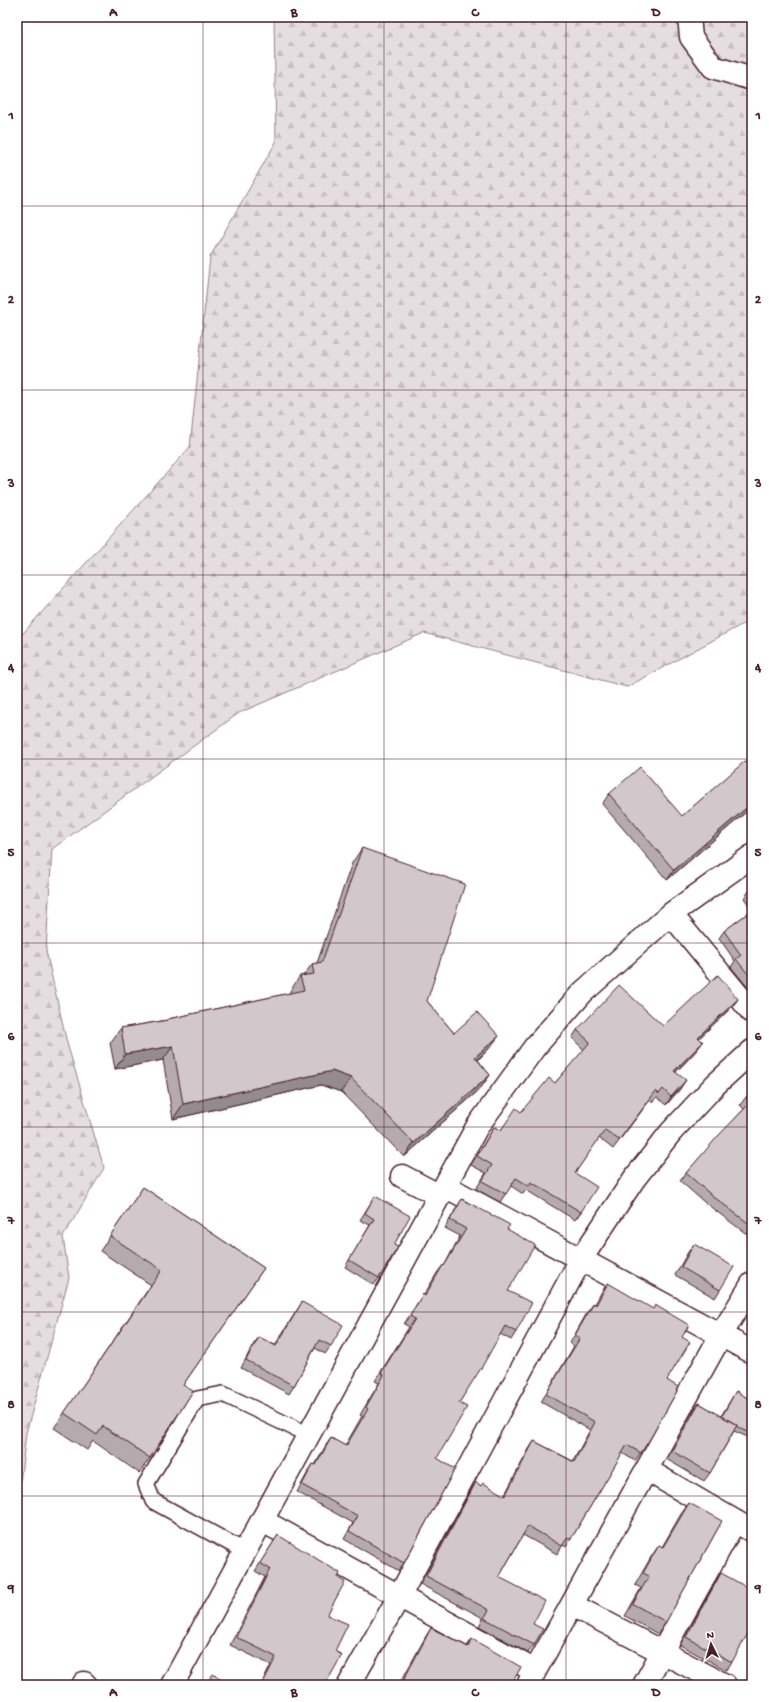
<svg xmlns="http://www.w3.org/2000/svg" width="769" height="1702" font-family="'Gochi Hand',sans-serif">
  <defs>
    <pattern id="forest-firs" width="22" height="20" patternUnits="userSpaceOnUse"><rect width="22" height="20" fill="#e5dee0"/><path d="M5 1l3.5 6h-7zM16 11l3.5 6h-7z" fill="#c6bec0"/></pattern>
  </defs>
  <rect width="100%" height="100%" fill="#fff"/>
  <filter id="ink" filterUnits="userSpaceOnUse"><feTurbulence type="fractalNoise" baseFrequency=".025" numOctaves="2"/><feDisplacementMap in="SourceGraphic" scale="8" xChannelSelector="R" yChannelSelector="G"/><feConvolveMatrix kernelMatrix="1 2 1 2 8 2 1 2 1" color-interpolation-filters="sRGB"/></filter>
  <g filter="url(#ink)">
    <!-- forest -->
    <path fill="url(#forest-firs)" stroke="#987e86" d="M 274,17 L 752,17 L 752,619 L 627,687 L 424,633 L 239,713 L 52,849 L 46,951 L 67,1043 L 104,1168 L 63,1237 L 69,1278 L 26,1433 L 17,1510 L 17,640 L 190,447 L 210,257 L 276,142 Z"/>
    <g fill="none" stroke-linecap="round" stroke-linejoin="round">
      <!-- lane casing -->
      <g stroke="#4a1f2b" stroke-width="18">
        <path id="lane" d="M 246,1552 L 153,1501 L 146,1484 L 197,1399 L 223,1394 L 309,1435"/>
      </g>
      <!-- street casing -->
      <g stroke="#4a1f2b" stroke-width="25">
        <path id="street" d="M 689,17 L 691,37 L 713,67 L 752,79
          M 671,914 L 752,1012
          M 402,1176 L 440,1196
          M 445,1186 L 752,1352
          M 647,1470 L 752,1531
          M 263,1521 L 535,1671 L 528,1685
          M 572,1605 L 725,1685
          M 535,1671 L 721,1335 L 752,1284
          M 84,1683 L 86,1685
          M 172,1685 L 477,1127 L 534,1048 L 582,993 L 671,914 L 752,856
          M 349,1685 L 400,1595 L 581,1259 L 634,1179 L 671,1132 L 715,1085 L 752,1051
          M 644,1685 L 735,1521"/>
      </g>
      <!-- lane -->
      <use href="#lane" stroke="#fff" stroke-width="15"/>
      <!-- street -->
      <use href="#street" stroke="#fff" stroke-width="22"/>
    </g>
    <!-- wall -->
    <path fill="#b5abaf" stroke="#4a1f2b" d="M 752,756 L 752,807 L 667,880 L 602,804 L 609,794 L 682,816 Z
      M 362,848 L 427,1001 L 454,1033 L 488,1050 L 478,1060 L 490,1075 L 480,1089 L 404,1157 L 341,1092 L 321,1085 L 173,1119 L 163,1060 L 115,1069 L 110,1043 L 121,1028 L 167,1020 L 168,1019 L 290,993 L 290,991 L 300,976 L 304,975 L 312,964 L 317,963 L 352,863 Z
      M 752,889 L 752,989 L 750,990 L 731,967 L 735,961 L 719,938 L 724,931 L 752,910 L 744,898 L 749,891 Z
      M 738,999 L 732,1007 L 699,1038 L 697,1050 L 676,1072 L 680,1089 L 666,1105 L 657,1097 L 653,1102 L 650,1100 L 613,1149 L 599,1138 L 575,1173 L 581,1212 L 575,1220 L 526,1190 L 523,1194 L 511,1186 L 500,1202 L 476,1189 L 486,1173 L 471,1165 L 489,1135 L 494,1127 L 500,1130 L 555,1083 L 584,1050 L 572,1038 L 577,1030 L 663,1026 Z
      M 752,1091 L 752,1229 L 748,1235 L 704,1202 L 680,1181 L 686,1173 L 744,1109 L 740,1105 L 746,1097 Z
      M 143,1187 L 264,1268 L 183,1385 L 150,1458 L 139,1473 L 93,1441 L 87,1450 L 54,1428 L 151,1285 L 100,1251 Z
      M 375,1196 L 394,1245 L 379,1278 L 374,1285 L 345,1267 L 370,1225 L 360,1220 Z
      M 462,1199 L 507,1229 L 508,1291 L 516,1332 L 511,1340 L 500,1334 L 459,1403 L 437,1458 L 404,1563 L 399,1571 L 344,1539 L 353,1523 L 297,1492 L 308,1472 L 313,1464 L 315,1465 L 326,1445 L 331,1438 L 345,1446 L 362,1416 L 360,1415 L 379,1383 L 375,1381 L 409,1327 L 404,1324 L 418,1302 L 423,1294 L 424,1295 L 437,1273 L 443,1265 L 444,1266 L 460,1236 L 445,1228 L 457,1207 Z
      M 694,1244 L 720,1290 L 715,1298 L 675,1275 L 688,1252 Z
      M 608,1283 L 682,1337 L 667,1380 L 650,1439 L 635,1461 L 622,1453 L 571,1539 L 566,1547 L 563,1545 L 557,1554 L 523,1535 L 499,1577 L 533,1624 L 534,1645 L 528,1653 L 479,1626 L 483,1618 L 420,1584 L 471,1490 L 476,1482 L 481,1486 L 504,1496 L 529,1449 L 534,1441 L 573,1461 L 590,1430 L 541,1402 L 574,1346 L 570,1343 L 588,1311 L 594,1303 L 595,1304 L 602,1291 Z
      M 302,1302 L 331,1346 L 325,1354 L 315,1348 L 294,1386 L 289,1394 L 241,1368 L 253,1345 L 259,1337 L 275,1345 L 297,1310 Z
      M 736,1391 L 752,1401 L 752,1439 L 734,1431 L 710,1473 L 704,1481 L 666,1459 L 693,1411 L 699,1403 L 721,1416 Z
      M 689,1503 L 666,1622 L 658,1634 L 625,1616 L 641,1588 L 635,1585 L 651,1557 L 659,1545 L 662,1547 L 681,1514 Z
      M 278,1535 L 338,1578 L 327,1615 L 335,1651 L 325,1685 L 261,1685 L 271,1665 L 230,1645 L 265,1577 L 255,1571 Z
      M 721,1573 L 732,1662 L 726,1670 L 680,1645 L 716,1581 Z
      M 431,1628 L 467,1646 L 472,1639 L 511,1685 L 399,1685 L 426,1636 Z"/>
    <!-- shaded-wall -->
    <path fill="#938b8e" stroke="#4a1f2b" d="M 752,803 L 752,807 L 667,880 L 674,870 Z
      M 738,999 L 732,1007 L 692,1045 L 698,1037 Z
      M 499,1036 L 488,1050 L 465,1071 L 475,1057 Z
      M 703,1042 L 697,1050 L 669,1079 L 674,1071 Z
      M 173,1046 L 163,1060 L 115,1069 L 125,1054 Z
      M 332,1071 L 351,1078 L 341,1092 L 321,1085 L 173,1119 L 183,1104 Z
      M 490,1075 L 480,1089 L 404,1157 L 414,1143 Z
      M 686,1080 L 680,1089 L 666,1105 L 671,1097 Z"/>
    <!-- building -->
    <path fill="#d2c7cb" stroke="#4a1f2b" d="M 752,755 L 752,803 L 674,870 L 609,794 L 640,767 L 682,816 Z
      M 362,848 L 465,884 L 427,1001 L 454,1033 L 477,1012 L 499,1036 L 475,1057 L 490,1075 L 414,1143 L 351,1078 L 332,1071 L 183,1104 L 173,1046 L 125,1054 L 121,1028 L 168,1020 L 168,1019 L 304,990 L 300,976 L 314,974 L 312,964 L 322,962 Z
      M 752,889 L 752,896 L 749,891 Z
      M 752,910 L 752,979 L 736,959 L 741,955 L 724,931 Z
      M 718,975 L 738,999 L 698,1037 L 703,1042 L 674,1071 L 686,1080 L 671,1097 L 663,1089 L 659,1094 L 656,1091 L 619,1140 L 605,1130 L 575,1173 L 597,1187 L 581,1212 L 531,1182 L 529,1186 L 516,1178 L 506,1194 L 482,1181 L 492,1165 L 477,1156 L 494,1127 L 501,1130 L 516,1108 L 521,1112 L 549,1078 L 555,1083 L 590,1042 L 577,1030 L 619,985 L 663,1026 Z
      M 752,1091 L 752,1226 L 710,1194 L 686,1173 L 719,1135 L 751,1102 L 746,1097 Z
      M 143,1187 L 264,1268 L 183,1385 L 193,1391 L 150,1458 L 103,1426 L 97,1435 L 64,1413 L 162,1270 L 110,1236 Z
      M 375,1196 L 410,1216 L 394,1245 L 398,1247 L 379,1278 L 349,1260 L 374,1219 L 365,1213 Z
      M 462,1199 L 510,1225 L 507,1229 L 535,1245 L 508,1291 L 532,1303 L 516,1332 L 505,1326 L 483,1365 L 459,1403 L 467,1407 L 437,1458 L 455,1469 L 404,1563 L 349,1531 L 358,1516 L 302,1485 L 313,1464 L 316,1465 L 331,1438 L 346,1446 L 368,1409 L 366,1407 L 384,1375 L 381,1373 L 415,1319 L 410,1316 L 423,1294 L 425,1296 L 443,1265 L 444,1266 L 466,1229 L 450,1220 Z
      M 694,1244 L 734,1267 L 720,1290 L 681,1267 Z
      M 608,1283 L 653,1309 L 655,1305 L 689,1325 L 682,1337 L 690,1342 L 667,1380 L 678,1387 L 676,1390 L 677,1391 L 650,1439 L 641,1453 L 627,1445 L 571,1539 L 568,1537 L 562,1546 L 528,1526 L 499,1577 L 545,1601 L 533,1624 L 543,1629 L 534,1645 L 484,1618 L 489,1610 L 426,1576 L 476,1482 L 481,1486 L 483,1483 L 505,1496 L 534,1441 L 574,1462 L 595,1422 L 546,1394 L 580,1338 L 575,1335 L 594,1303 L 596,1305 Z
      M 302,1302 L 343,1325 L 331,1346 L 319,1340 L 294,1386 L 246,1360 L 259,1337 L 276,1346 Z
      M 736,1391 L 752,1401 L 752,1434 L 736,1426 L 737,1425 L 722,1416 Z
      M 699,1403 L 737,1425 L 710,1473 L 672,1451 Z
      M 689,1503 L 722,1521 L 666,1622 L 633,1604 L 649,1576 L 643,1573 L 659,1545 L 663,1547 Z
      M 278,1535 L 340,1573 L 338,1578 L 345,1582 L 327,1615 L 348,1624 L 335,1651 L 342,1655 L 325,1685 L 262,1685 L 276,1657 L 236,1637 L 270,1569 L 260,1563 Z
      M 721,1573 L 752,1590 L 752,1626 L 732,1662 L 686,1637 Z
      M 431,1628 L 468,1647 L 472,1639 L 521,1667 L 511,1685 L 401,1685 Z
      M 213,1674 L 232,1685 L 206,1685 Z"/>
  </g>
  <!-- grid -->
  <path fill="none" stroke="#4a1f2b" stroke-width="1" stroke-opacity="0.55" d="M 203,17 L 203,1685M 384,17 L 384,1685M 566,17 L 566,1685M 17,206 L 752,206M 17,390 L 752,390M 17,575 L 752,575M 17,759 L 752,759M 17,943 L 752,943M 17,1127 L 752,1127M 17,1312 L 752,1312M 17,1496 L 752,1496"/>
  <!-- margin -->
  <rect width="769" height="1702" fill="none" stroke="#fff" stroke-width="44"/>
  <!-- north arrow -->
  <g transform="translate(711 1644) rotate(355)" stroke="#ffffff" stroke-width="3" paint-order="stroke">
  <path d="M0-3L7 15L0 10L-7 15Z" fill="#4a1f2b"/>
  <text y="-6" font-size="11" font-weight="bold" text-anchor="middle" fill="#4a1f2b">N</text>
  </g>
  <rect x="22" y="22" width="725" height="1658" fill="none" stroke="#4a1f2b" stroke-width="1.5"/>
  <g font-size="13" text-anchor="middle" font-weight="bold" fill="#4a1f2b">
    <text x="113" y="16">A</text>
    <text x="294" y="16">B</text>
    <text x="475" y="16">C</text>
    <text x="656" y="16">D</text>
    <text x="11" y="119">1</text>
    <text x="758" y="119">1</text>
    <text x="11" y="303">2</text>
    <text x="758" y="303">2</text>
    <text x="11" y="487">3</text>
    <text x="758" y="487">3</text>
    <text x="11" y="671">4</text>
    <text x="758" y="671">4</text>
    <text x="11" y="856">5</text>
    <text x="758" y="856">5</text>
    <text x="11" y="1040">6</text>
    <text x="758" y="1040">6</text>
    <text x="11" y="1224">7</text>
    <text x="758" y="1224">7</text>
    <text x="11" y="1408">8</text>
    <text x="758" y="1408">8</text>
    <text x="11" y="1592">9</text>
    <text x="758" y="1592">9</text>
    <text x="113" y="1696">A</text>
    <text x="294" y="1696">B</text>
    <text x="475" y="1696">C</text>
    <text x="656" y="1696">D</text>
  </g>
</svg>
